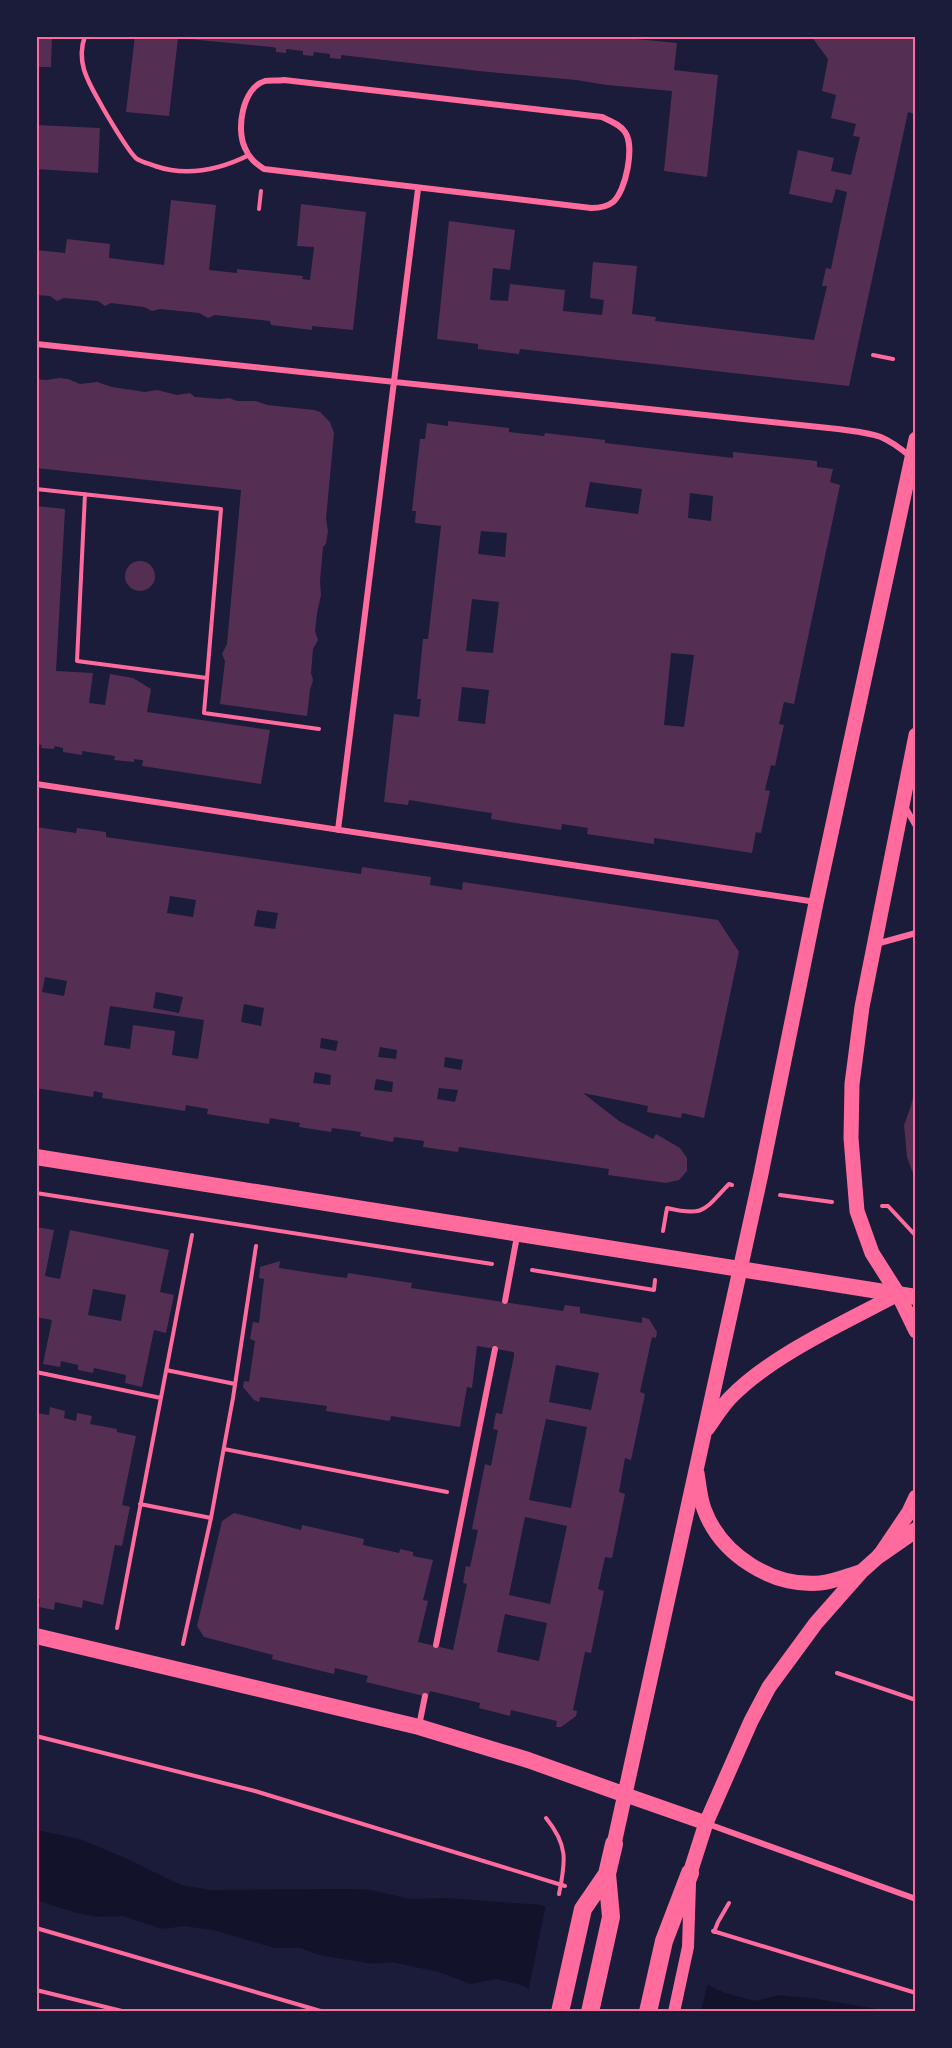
<svg xmlns="http://www.w3.org/2000/svg" width="952" height="2048" font-family="'Titillium Web',sans-serif">
  <rect width="100%" height="100%" fill="#1b1b3a"/>
  <!-- water -->
  <path fill="#12122b" d="M 36,1830 L 80,1839 L 125,1858 L 181,1885 L 210,1890 L 347,1889 L 371,1890 L 410,1899 L 446,1898 L 541,1905 L 725,1993 L 755,2001 L 779,1995 L 817,1999 L 895,2012 L 579,2012 L 521,1985 L 497,1979 L 470,1984 L 439,1972 L 392,1962 L 374,1964 L 319,1955 L 301,1948 L 275,1948 L 213,1930 L 184,1926 L 162,1929 L 123,1916 L 99,1917 L 77,1913 L 36,1900 Z"/>
  <!-- pier -->
  <path fill="#1b1b3a" d="M 546,1904 L 708,1982 L 701,2012 L 571,2012 L 528,1992 Z"/>
  <!-- building -->
  <path fill="#542f53" fill-rule="evenodd" d="M 36,36 L 52,36 L 51,67 L 36,67 Z
    M 135,36 L 606,36 L 677,43 L 674,70 L 718,75 L 707,177 L 664,171 L 672,91 L 607,85 L 576,80 L 479,71 L 341,55 L 341,59 L 330,58 L 330,54 L 314,52 L 313,56 L 303,55 L 303,51 L 286,49 L 286,53 L 276,52 L 276,48 L 272,47 L 178,38 L 169,116 L 126,112 Z
    M 811,36 L 911,36 L 916,39 L 916,110 L 915,114 L 908,112 L 849,386 L 520,349 L 519,354 L 478,349 L 478,344 L 437,339 L 449,221 L 515,230 L 510,270 L 493,268 L 490,300 L 508,301 L 510,284 L 565,290 L 563,311 L 602,315 L 604,300 L 590,298 L 593,262 L 637,266 L 632,314 L 656,317 L 655,321 L 814,340 L 827,286 L 822,286 L 826,268 L 831,269 L 847,192 L 836,189 L 832,203 L 789,194 L 798,150 L 834,158 L 831,171 L 851,175 L 860,137 L 853,136 L 856,124 L 831,118 L 836,95 L 822,91 L 828,59 Z
    M 36,125 L 100,128 L 98,173 L 36,169 Z
    M 171,200 L 216,205 L 209,270 L 237,273 L 237,269 L 303,276 L 302,279 L 310,280 L 314,247 L 297,246 L 301,204 L 366,212 L 353,330 L 312,326 L 312,330 L 271,325 L 270,321 L 215,315 L 208,318 L 199,313 L 160,309 L 152,311 L 144,307 L 111,303 L 105,306 L 98,301 L 64,298 L 57,301 L 50,296 L 36,295 L 36,250 L 65,253 L 67,239 L 110,244 L 109,258 L 164,265 Z
    M 60,378 L 68,379 L 80,384 L 97,382 L 112,387 L 145,392 L 157,390 L 177,395 L 190,393 L 195,397 L 221,399 L 229,398 L 237,401 L 256,401 L 267,405 L 314,410 L 320,412 L 330,422 L 334,433 L 326,519 L 328,531 L 326,544 L 323,547 L 320,581 L 321,595 L 317,613 L 315,631 L 318,640 L 313,649 L 311,673 L 313,680 L 310,690 L 307,716 L 220,704 L 225,661 L 222,654 L 227,644 L 241,490 L 36,468 L 36,379 L 46,380 Z
    M 448,421 L 509,428 L 509,432 L 544,436 L 545,433 L 605,440 L 605,443 L 733,458 L 733,452 L 817,461 L 817,467 L 833,469 L 830,482 L 840,485 L 794,704 L 784,702 L 779,724 L 784,725 L 775,766 L 771,765 L 765,790 L 770,791 L 761,833 L 756,832 L 752,853 L 654,838 L 654,844 L 587,834 L 588,828 L 562,824 L 561,830 L 491,819 L 492,813 L 477,811 L 409,800 L 408,805 L 384,802 L 394,714 L 419,717 L 421,699 L 417,699 L 423,639 L 428,639 L 441,526 L 415,523 L 416,511 L 412,511 L 420,439 L 425,439 L 427,423 L 448,426 ZM 590,482 L 642,489 L 638,514 L 585,507 ZM 690,493 L 713,496 L 711,521 L 688,518 ZM 481,531 L 507,533 L 505,557 L 478,554 ZM 472,599 L 499,602 L 493,653 L 466,651 ZM 671,653 L 694,655 L 684,727 L 664,725 ZM 462,687 L 489,690 L 485,724 L 458,721 Z
    M 36,506 L 65,509 L 56,671 L 93,673 L 89,703 L 105,705 L 110,674 L 133,678 L 151,689 L 147,712 L 270,730 L 261,784 L 142,766 L 143,760 L 141,760 L 134,759 L 134,762 L 114,760 L 115,756 L 82,751 L 82,755 L 63,752 L 63,748 L 55,746 L 54,749 L 41,748 L 42,745 L 36,744 Z
    M125 576a15 15 0 1 1 30 0a15 15 0 1 1-30 0Z
    M 36,827 L 76,833 L 77,828 L 106,832 L 106,837 L 361,874 L 362,867 L 431,877 L 430,885 L 456,889 L 462,890 L 463,882 L 718,920 L 739,952 L 704,1118 L 682,1113 L 681,1118 L 647,1112 L 648,1106 L 583,1093 L 619,1121 L 653,1139 L 656,1134 L 680,1148 L 687,1158 L 687,1171 L 679,1180 L 666,1183 L 608,1175 L 609,1169 L 459,1147 L 458,1152 L 423,1147 L 424,1141 L 394,1137 L 393,1142 L 360,1136 L 361,1132 L 332,1128 L 331,1132 L 299,1127 L 300,1123 L 270,1118 L 269,1124 L 207,1114 L 208,1109 L 191,1106 L 186,1105 L 185,1111 L 102,1098 L 103,1093 L 94,1091 L 93,1097 L 36,1088 ZM 170,896 L 196,900 L 193,917 L 167,913 ZM 257,910 L 278,913 L 275,929 L 254,926 ZM 45,977 L 67,981 L 64,996 L 42,992 ZM 156,992 L 183,997 L 179,1013 L 153,1008 ZM 244,1004 L 264,1008 L 261,1026 L 241,1022 ZM 110,1006 L 204,1020 L 198,1059 L 172,1055 L 175,1031 L 133,1025 L 130,1049 L 104,1045 ZM 321,1038 L 338,1041 L 336,1051 L 320,1048 ZM 380,1047 L 397,1050 L 396,1059 L 378,1057 ZM 445,1057 L 463,1060 L 461,1070 L 444,1067 ZM 315,1072 L 331,1075 L 330,1085 L 313,1083 ZM 376,1079 L 393,1082 L 392,1092 L 374,1090 ZM 439,1088 L 458,1090 L 455,1102 L 437,1099 Z
    M 916,1083 L 916,1182 L 907,1157 L 904,1125 L 911,1106 Z
    M 36,1227 L 54,1230 L 45,1276 L 60,1279 L 70,1230 L 169,1250 L 160,1292 L 174,1295 L 166,1333 L 154,1330 L 142,1387 L 125,1383 L 126,1375 L 94,1368 L 93,1373 L 78,1370 L 78,1365 L 61,1361 L 60,1367 L 43,1364 L 52,1320 L 36,1317 ZM 93,1289 L 126,1295 L 121,1321 L 88,1315 Z
    M 280,1261 L 279,1268 L 331,1276 L 347,1278 L 348,1273 L 412,1283 L 411,1288 L 563,1311 L 565,1305 L 580,1307 L 580,1313 L 642,1323 L 642,1317 L 649,1319 L 657,1332 L 656,1338 L 652,1337 L 640,1392 L 645,1394 L 631,1460 L 625,1458 L 619,1492 L 625,1494 L 612,1558 L 605,1557 L 598,1589 L 604,1591 L 591,1653 L 585,1652 L 573,1710 L 577,1711 L 576,1716 L 561,1727 L 556,1727 L 557,1721 L 511,1710 L 510,1716 L 479,1708 L 480,1703 L 430,1691 L 428,1697 L 366,1682 L 368,1676 L 335,1668 L 334,1674 L 272,1659 L 273,1655 L 204,1637 L 197,1626 L 222,1521 L 234,1513 L 301,1530 L 302,1525 L 364,1539 L 363,1545 L 399,1553 L 400,1549 L 413,1552 L 413,1556 L 433,1560 L 423,1600 L 428,1601 L 418,1642 L 453,1650 L 467,1584 L 463,1583 L 466,1566 L 470,1567 L 478,1530 L 472,1529 L 485,1464 L 491,1466 L 498,1430 L 493,1429 L 496,1413 L 502,1414 L 514,1356 L 514,1352 L 477,1346 L 472,1388 L 467,1387 L 460,1427 L 391,1416 L 390,1421 L 326,1411 L 327,1406 L 260,1397 L 259,1402 L 254,1400 L 243,1387 L 244,1381 L 249,1382 L 255,1341 L 250,1339 L 253,1322 L 259,1323 L 264,1279 L 259,1278 L 260,1267 ZM 556,1365 L 599,1373 L 591,1410 L 549,1402 ZM 546,1419 L 587,1427 L 571,1508 L 529,1500 ZM 525,1517 L 567,1526 L 550,1604 L 509,1595 ZM 505,1614 L 547,1623 L 539,1661 L 497,1652 Z
    M 50,1407 L 65,1411 L 64,1418 L 76,1421 L 77,1413 L 92,1416 L 90,1424 L 117,1429 L 117,1432 L 136,1436 L 122,1505 L 130,1507 L 122,1546 L 115,1545 L 103,1605 L 83,1600 L 82,1608 L 55,1602 L 54,1610 L 39,1607 L 40,1599 L 36,1599 L 36,1413 L 49,1415 Z"/>
  <g fill="none" stroke-linecap="round" stroke-linejoin="round">
    <!-- path -->
    <path stroke="#ff6b9d" stroke-width="4" d="M 259,209 L 261,191
      M 873,355 L 893,359
      M 36,489 L 221,509 L 207,678 L 77,661 L 85,494
      M 207,678 L 204,713 L 319,729
      M 36,1193 L 492,1264
      M 780,1195 L 832,1202
      M 882,1206 L 888,1206 L 916,1236
      M 663,1231 L 667,1208 C 705,1217 704,1210 729,1184 L 732,1185
      M 532,1270 L 654,1290 L 655,1280
      M 166,1370 L 235,1384
      M 36,1372 L 161,1398
      M 224,1449 L 447,1492
      M 140,1504 L 211,1518
      M 117,1628 L 192,1235
      M 183,1644 L 211,1518 L 233,1398 L 256,1246
      M 837,1673 L 916,1700
      M 36,1736 L 255,1791 L 565,1886
      M 546,1818 C 568,1845 566,1860 559,1894
      M 36,1928 L 324,2012
      M 713,1931 L 916,1993
      M 714,1932 L 718,1922 L 729,1903
      M 36,1990 L 126,2012"/>
    <!-- service -->
    <path stroke="#ff6b9d" stroke-width="4.5" d="M 85,36 C 76,61 87,80 99,101 C 105,112 129,153 137,159 C 142,162 150,164 155,166 C 187,177 219,170 249,155"/>
    <!-- minor -->
    <path stroke="#ff6b9d" stroke-width="6" d="M 284,80 L 602,117 C 610,121 620,124 625,132 C 635,146 626,191 613,202 C 607,207 599,208 591,208 L 264,169 C 255,163 249,158 245,148 C 236,130 242,88 265,81 C 270,80 278,81 284,80 Z
      M 36,344 L 838,429 C 875,434 882,433 911,457
      M 36,784 L 816,902
      M 904,805 L 916,826
      M 338,830 L 418,189
      M 876,944 L 916,933
      M 505,1301 L 517,1236
      M 436,1645 L 495,1349
      M 419,1726 L 425,1696
      M 708,1824 L 916,1899"/>
    <!-- secondary -->
    <path stroke="#ff6b9d" stroke-width="12" d="M 674,2012 L 688,1947 L 690,1883"/>
    <!-- primary -->
    <path stroke="#ff6b9d" stroke-width="15" d="M 916,735 L 862,1007 L 852,1084 L 851,1138 L 857,1211 L 872,1253 L 898,1294 L 916,1331
      M 707,1429 C 714,1419 721,1408 729,1399 C 771,1355 844,1323 898,1294
      M 697,1473 C 699,1485 700,1498 704,1509 C 721,1555 772,1587 820,1583 C 833,1582 847,1576 860,1572
      M 623,1794 L 706,1823
      M 614,1844 L 761,1174 L 816,903 L 916,439
      M 690,1873 L 706,1823 L 751,1721 L 769,1687 L 816,1623 L 861,1572 L 880,1555 L 909,1512 L 916,1497"/>
    <!-- trunk -->
    <path stroke="#ff6b9d" stroke-width="16" d="M 36,1157 L 916,1297
      M 880,1555 L 916,1530
      M 36,1636 L 419,1727 L 528,1760 L 623,1794"/>
    <!-- motorway -->
    <path stroke="#ff6b9d" stroke-width="18" d="M 560,2012 L 583,1909 L 607,1874
      M 590,2012 L 611,1917 L 607,1874 L 614,1844
      M 648,2012 L 664,1941 L 690,1873"/>
  </g>
  <!-- border -->
  <rect width="952" height="2048" fill="none" stroke="#1b1b3a" stroke-width="75"/>
  <rect x="38" y="38" width="876" height="1972" fill="none" stroke="#ff6b9d" stroke-width="2"/>
</svg>
